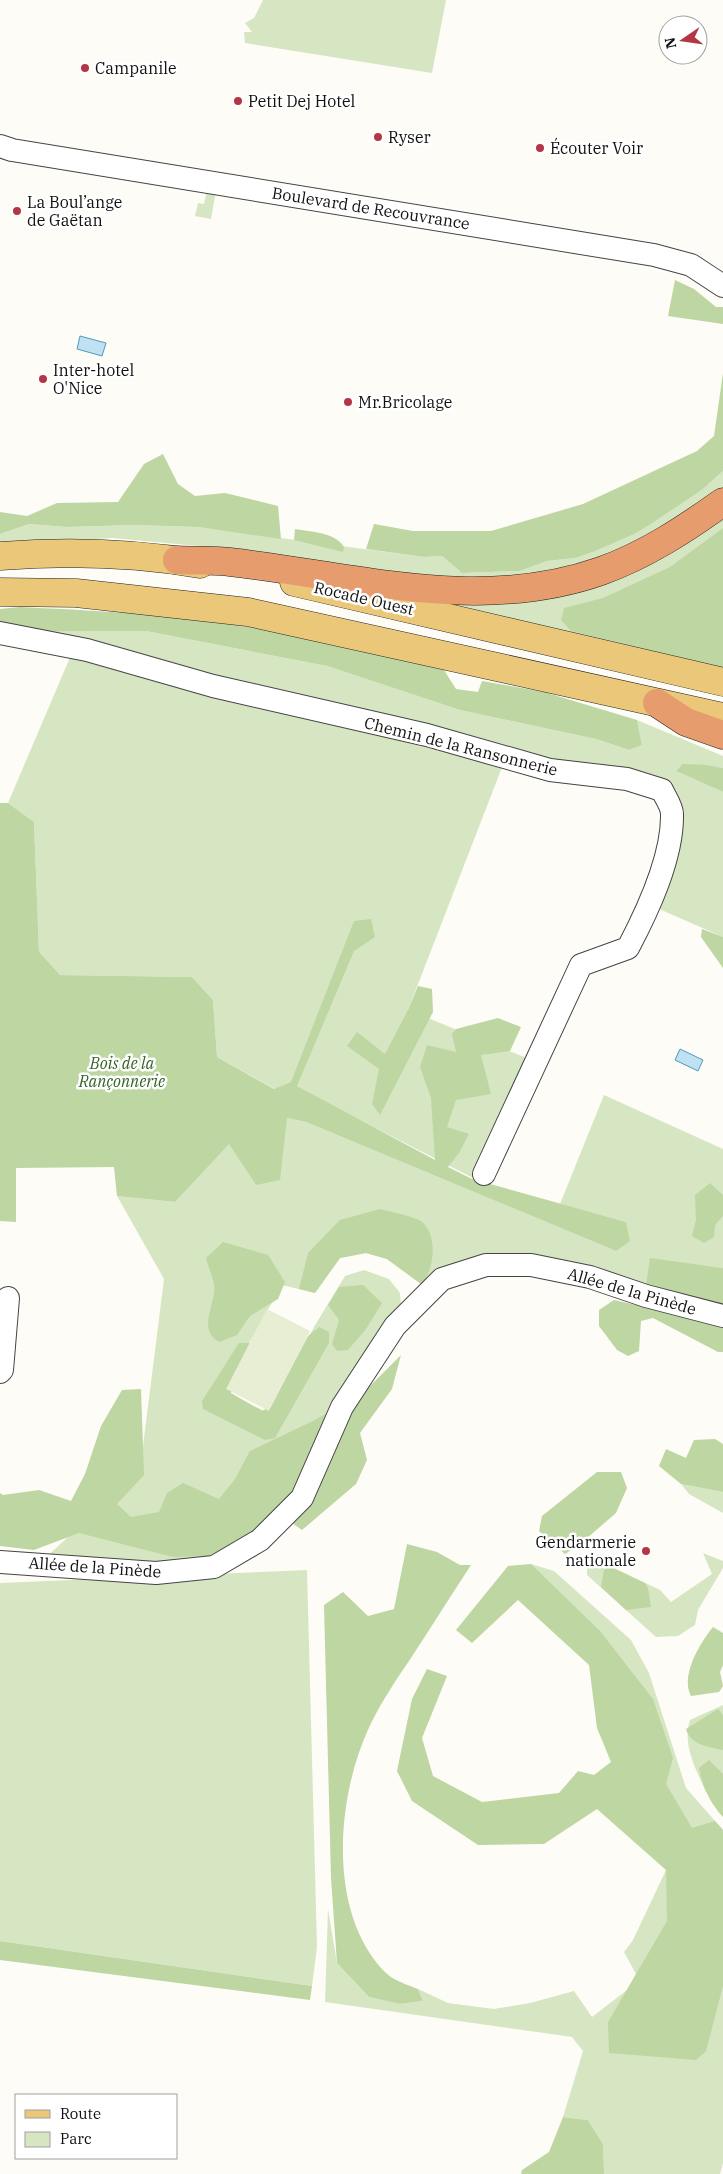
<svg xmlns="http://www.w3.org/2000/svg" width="723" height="2174" font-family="'IBM Plex Serif',serif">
  <rect width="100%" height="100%" fill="#fefcf6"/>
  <!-- green -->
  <path fill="#d7e6c2" d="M 263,0 L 446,0 L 432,73 L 245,43 L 244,32 L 252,32 L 245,23 L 254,18 Z
    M 207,190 L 216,191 L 211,219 L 195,216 L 198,203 L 204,204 Z
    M 723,471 L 723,492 L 636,546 L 526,584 L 327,569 L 199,546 L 112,538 L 0,545 L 0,534 L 29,524 L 66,527 L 134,525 L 198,527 L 424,557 L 442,556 L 462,573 L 520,571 L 547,561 L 575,558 L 703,489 Z
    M 723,515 L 723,676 L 445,607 L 446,602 L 512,602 Z
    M 146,631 L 327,666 L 460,710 L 596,739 L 629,750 L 642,745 L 637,720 L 723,756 L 723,768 L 708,765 L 676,771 L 723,792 L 723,937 L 650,905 L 668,846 L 662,790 L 506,757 L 408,1010 L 534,1061 L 479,1181 L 317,1098 L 291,1082 L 275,1089 L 217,1057 L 213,1000 L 192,977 L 60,975 L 39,953 L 34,822 L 8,803 L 74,648 L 0,632 Z
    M 604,1095 L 723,1149 L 723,1268 L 651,1259 L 646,1290 L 588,1272 L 434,1272 L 421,1284 L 387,1259 L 366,1253 L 340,1258 L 315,1293 L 282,1285 L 222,1391 L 269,1413 L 314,1327 L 345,1276 L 364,1270 L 389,1279 L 400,1293 L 401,1305 L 228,1563 L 40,1563 L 140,1470 L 164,1279 L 117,1196 L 175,1202 L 229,1143 L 256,1185 L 287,1118 L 306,1122 L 616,1251 L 626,1222 L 560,1204 Z
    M 681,1484 L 723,1492 L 723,1513 L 689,1494 Z
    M 703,1553 L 723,1561 L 723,1568 L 698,1610 L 695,1625 L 678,1636 L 656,1637 L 587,1575 L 587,1567 L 594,1562 L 599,1561 L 660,1590 L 671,1602 L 712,1574 Z
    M 531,1564 L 554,1571 L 631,1640 L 649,1673 L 686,1788 L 723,1830 L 723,2163 L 720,2174 L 604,2174 L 603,2144 L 588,2120 L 563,2117 L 583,2051 L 572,2037 L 325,2002 L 328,1909 L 337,1963 L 369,1997 L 400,2004 L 423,2001 L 418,1989 L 448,2003 L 494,2009 L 530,2003 L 574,1991 L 592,2017 L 627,1990 L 636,1974 L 624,1952 L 633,1940 L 666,1870 L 598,1651 Z
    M 307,1570 L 317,1947 L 312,1986 L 0,1941 L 0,1583 Z
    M 723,1705 L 723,1786 L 706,1792 C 696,1769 682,1745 690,1720 Z"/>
  <!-- forest -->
  <path fill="#bdd6a2" d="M 675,280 L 694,289 L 716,307 L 723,307 L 723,324 L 668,316 Z
    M 723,373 L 723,471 L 703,489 L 649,525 L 634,534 L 595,551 L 575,558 L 547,561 L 520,571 L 462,573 L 442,556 L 424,557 L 366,549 L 374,524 L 413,531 L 491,531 L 583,504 L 697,451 L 714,436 Z
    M 163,454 L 178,484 L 195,496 L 225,493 L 278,506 L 281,539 L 198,527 L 134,525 L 66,527 L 29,524 L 0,534 L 0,512 L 27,516 L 57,503 L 118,502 L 144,464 Z
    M 723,528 L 723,668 L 571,631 L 561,620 L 564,608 L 603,598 L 670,567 Z
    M 295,529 C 311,532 335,532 344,547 L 343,552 L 294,540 Z
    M 20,607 C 83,610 146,613 209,621 C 289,631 366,651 444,670 L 456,689 L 478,692 L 482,681 L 544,692 L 637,720 L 642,745 L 629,750 L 596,739 L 460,710 L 327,666 L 146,631 L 0,632 L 0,609 Z
    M 683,764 L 708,765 L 723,768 L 723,792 L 676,771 Z
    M 0,803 L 8,803 L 34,822 L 39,952 L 60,975 L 192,977 L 213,1000 L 217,1057 L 274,1089 L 291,1082 L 354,921 L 371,919 L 375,937 L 354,951 L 297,1086 L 435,1160 L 431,1098 L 420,1067 L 427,1045 L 456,1052 L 452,1034 L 456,1029 L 498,1018 L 521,1027 L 510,1051 L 481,1055 L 491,1094 L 456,1100 L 447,1127 L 469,1134 L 459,1153 L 448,1167 L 472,1179 L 626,1222 L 630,1241 L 616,1251 L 306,1122 L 287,1118 L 280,1180 L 256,1185 L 229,1144 L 175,1202 L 117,1196 L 114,1167 L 16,1168 L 16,1222 L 0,1221 Z
    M 702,929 L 723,937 L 723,968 L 701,937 Z
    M 418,986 L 432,989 L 433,1012 L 380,1115 L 372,1104 L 379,1069 L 347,1046 L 357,1032 L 385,1054 L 408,1010 Z
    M 710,1183 L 723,1195 L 723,1216 L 715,1225 L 714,1237 L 704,1243 L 692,1236 L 696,1220 L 695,1195 Z
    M 380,1209 C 392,1212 407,1215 419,1220 C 439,1231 435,1271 421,1284 L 387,1259 L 366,1253 L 340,1258 L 315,1293 L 299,1289 L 308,1253 L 340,1220 Z
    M 223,1242 L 268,1255 L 285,1282 L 278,1299 L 250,1316 L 237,1335 L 219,1342 C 196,1328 217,1304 214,1284 C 212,1275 208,1266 206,1258 Z
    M 650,1258 L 723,1268 L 723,1352 L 718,1352 L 653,1318 L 641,1321 L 639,1351 L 628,1356 L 617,1350 L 599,1326 L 599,1310 L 614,1300 L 636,1305 L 644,1300 Z
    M 363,1285 L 382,1303 L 366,1329 L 348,1350 L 337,1351 L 332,1344 L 339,1320 L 328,1305 L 339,1287 Z
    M 319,1327 L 329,1332 L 329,1343 L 275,1438 L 265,1440 L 203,1409 L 202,1401 L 239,1343 L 250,1343 L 231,1393 L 262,1411 L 271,1406 L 308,1336 Z
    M 401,1355 L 392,1389 L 360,1433 L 367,1460 L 356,1484 L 302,1530 L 278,1513 L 254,1534 L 208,1556 L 173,1557 L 79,1533 L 34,1550 L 0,1546 L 0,1493 L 3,1495 L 39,1490 L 71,1501 L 85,1474 L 101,1426 L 122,1390 L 141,1389 L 144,1475 L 117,1504 L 131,1517 L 159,1512 L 167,1493 L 183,1483 L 219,1499 L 235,1479 L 250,1451 L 315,1420 L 366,1390 Z
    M 715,1439 L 723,1444 L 723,1492 L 681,1484 L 659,1466 L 666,1449 L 686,1458 L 694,1440 Z
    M 597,1472 L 621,1472 L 627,1488 L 616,1513 L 579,1545 L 565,1554 L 539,1531 L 542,1516 Z
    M 407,1544 L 437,1552 L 460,1565 L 471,1565 C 450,1597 430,1629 409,1661 C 394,1683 378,1707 367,1732 C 336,1802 328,1914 385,1972 C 392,1980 408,1985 418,1989 L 423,2001 L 400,2004 L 369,1997 L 337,1963 L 331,1878 L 324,1605 L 343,1592 L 368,1616 L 394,1609 Z
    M 531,1564 L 600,1631 L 653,1699 L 673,1758 L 666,1784 L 692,1828 L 715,1821 L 723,1830 L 723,1986 L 706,2051 L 696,2060 L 609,2053 L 608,2022 L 667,1921 L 666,1870 L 597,1809 L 544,1844 L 478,1845 L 412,1801 L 397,1771 L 412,1699 L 427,1669 L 447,1676 L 422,1738 L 433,1776 L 482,1802 L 559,1793 L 578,1771 L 594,1775 L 611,1762 L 597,1728 L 589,1665 L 518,1600 L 472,1643 L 456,1630 L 508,1566 Z
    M 609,1566 L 645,1583 L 648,1588 L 651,1607 L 626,1610 L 601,1587 L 604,1570 Z
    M 713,1627 L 723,1633 L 723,1665 L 720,1672 L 723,1686 L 719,1692 L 691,1696 C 680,1676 700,1643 713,1627 Z
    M 718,1709 L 723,1715 L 723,1750 C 709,1747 690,1745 686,1729 Z
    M 709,1760 L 723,1774 L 723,1817 C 710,1803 702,1786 699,1768 Z
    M 0,1941 L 312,1986 L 310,2000 L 0,1960 Z
    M 563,2117 L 588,2120 L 603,2144 L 604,2174 L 521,2174 L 522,2170 L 549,2152 Z"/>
  <!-- pitch -->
  <path fill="#e7eed3" d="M 267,1309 L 310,1331 L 269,1411 L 226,1389 Z"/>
  <!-- water -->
  <path fill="#bfe1f1" stroke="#4d9ac1" d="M 80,336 L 106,343 L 102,356 L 77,349 Z
    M 680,1049 L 703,1060 L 698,1071 L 675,1060 Z"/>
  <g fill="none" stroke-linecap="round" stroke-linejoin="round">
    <!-- minor casing -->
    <g stroke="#444" stroke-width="24">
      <path id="minor" d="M 0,146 L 12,150 L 654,255 L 691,265 L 723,286
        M 0,633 L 87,650 L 213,686 L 427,735 L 550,770 L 627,779 L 662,790 C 665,797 672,806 672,814 C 673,857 648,910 628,948 L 581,965 L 484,1174
        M 0,1372 L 2,1370 L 8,1298
        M 0,1562 L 156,1573 L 214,1567 L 260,1540 L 302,1498 L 342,1407 L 395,1326 L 442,1279 L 486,1265 L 531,1265 L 590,1277 L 646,1296 L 723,1316"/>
    </g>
    <!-- major casing -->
    <g stroke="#222" stroke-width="29">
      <path id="major" d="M 0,556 C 66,551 135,553 200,564
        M 294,582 L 723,682
        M 0,592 L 76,593 L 248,612 L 723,717"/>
    </g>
    <!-- highway casing -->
    <g stroke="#222" stroke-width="29">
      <path id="highway" d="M 177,560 C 195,561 213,560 230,562 C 354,576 479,614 601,571 C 646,555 685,529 723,502
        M 657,703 L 686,722 L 723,735"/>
    </g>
    <!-- minor -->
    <use href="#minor" stroke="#fff" stroke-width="22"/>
    <!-- major -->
    <use href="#major" stroke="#ebc879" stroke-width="28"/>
    <!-- highway -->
    <use href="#highway" stroke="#e69c6c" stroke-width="28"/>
  </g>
  <!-- markers -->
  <g fill="#b43644" stroke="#fff" stroke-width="2">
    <circle cx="85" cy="68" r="5"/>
    <circle cx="238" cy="101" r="5"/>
    <circle cx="378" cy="137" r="5"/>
    <circle cx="540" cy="148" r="5"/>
    <circle cx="17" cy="211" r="5"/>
    <circle cx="43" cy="379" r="5"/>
    <circle cx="348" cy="402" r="5"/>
    <circle cx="646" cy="1551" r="5"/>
  </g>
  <g text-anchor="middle" stroke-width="5" stroke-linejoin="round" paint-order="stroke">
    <!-- poi labels -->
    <g font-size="16" fill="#111" stroke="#fff" text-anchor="start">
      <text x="95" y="74">Campanile</text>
      <text x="248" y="107">Petit Dej Hotel</text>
      <text x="388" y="143">Ryser</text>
      <text x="550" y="154">Écouter Voir</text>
      <text x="27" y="208">La Boul’ange<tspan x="27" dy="18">de Gaëtan</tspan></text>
      <text x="53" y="376">Inter-hotel<tspan x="53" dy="18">O'Nice</tspan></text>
      <text x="358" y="408">Mr.Bricolage</text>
      <text x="636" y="1548" text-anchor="end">Gendarmerie<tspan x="636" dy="18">nationale</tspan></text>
    </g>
    <!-- street labels -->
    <g font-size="16" fill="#111" stroke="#fff">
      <text transform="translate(371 208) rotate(9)" y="6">Boulevard de Recouvrance</text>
      <text transform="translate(364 598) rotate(13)" y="6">Rocade Ouest</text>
      <text transform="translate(461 746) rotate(14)" y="6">Chemin de la Ransonnerie</text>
      <text transform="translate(632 1291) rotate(16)" y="6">Allée de la Pinède</text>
      <text transform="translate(95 1567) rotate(4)" y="6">Allée de la Pinède</text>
    </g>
    <!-- park labels -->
    <g font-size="16" font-style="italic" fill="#376327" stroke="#fff">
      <text x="122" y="1069">Bois de la<tspan x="122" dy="18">Rançonnerie</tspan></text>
    </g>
  </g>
  <!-- legend -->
  <rect x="15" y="2094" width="162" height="65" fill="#ffffff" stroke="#a0a0a0"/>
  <rect x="25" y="2110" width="25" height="8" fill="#ebc879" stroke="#a0a0a0"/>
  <text x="60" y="2119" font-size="15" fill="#111111">Route</text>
  <rect x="25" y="2132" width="25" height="15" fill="#d7e6c2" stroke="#a0a0a0"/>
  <text x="60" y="2144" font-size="15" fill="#111111">Parc</text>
  <!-- north arrow -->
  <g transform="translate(683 40) rotate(257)"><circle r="24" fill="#ffffff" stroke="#a0a0a0"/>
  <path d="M0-4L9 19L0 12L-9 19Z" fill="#b43644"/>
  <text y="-8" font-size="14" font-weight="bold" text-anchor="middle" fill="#111111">N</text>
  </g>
</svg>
